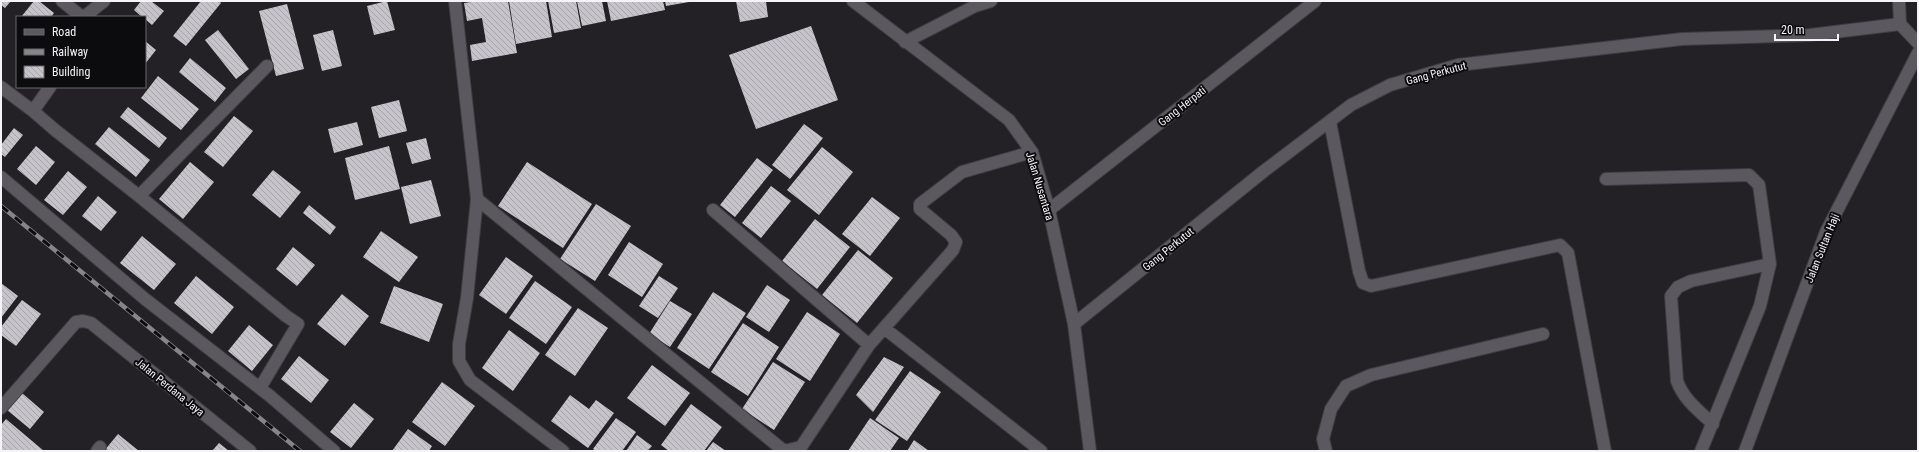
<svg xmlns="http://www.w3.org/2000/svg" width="1919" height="452" font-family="'Roboto Condensed',sans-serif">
  <defs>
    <pattern id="building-back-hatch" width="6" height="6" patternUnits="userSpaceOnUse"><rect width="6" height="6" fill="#c6c3cb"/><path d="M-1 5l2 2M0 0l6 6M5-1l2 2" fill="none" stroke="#a7a4ab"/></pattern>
  </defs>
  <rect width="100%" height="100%" fill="#232126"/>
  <!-- building -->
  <path fill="url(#building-back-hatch)" d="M 1,1 L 11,1 L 5,8 L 1,5 Z
    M 34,1 L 39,1 L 54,13 L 51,17 L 21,17 Z
    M 141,1 L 151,1 L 164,11 L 152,25 L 145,19 L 145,17 L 142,17 L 134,10 Z
    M 201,1 L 219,1 L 221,3 L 186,46 L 173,36 Z
    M 387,1 L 395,30 L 374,35 L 367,6 Z
    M 478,1 L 508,1 L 517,53 L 472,61 L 470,45 L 486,42 L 482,18 L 467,21 L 464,3 Z
    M 509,1 L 546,1 L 552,37 L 516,44 Z
    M 548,1 L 576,1 L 581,28 L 554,33 Z
    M 577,1 L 602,1 L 606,21 L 582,26 Z
    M 607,1 L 663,1 L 665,10 L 611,21 Z
    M 665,1 L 689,1 L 689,2 L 666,6 Z
    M 736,1 L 766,1 L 768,17 L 740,22 Z
    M 287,4 L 304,69 L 276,76 L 259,11 Z
    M 811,26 L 838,100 L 756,129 L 729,55 Z
    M 218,30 L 249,69 L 236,79 L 205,40 Z
    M 333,30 L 342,66 L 322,71 L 313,35 Z
    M 145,41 L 156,50 L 145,64 Z
    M 190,58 L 226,88 L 215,102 L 179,72 Z
    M 158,76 L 199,109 L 181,130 L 141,98 Z
    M 399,100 L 407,131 L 379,138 L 371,107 Z
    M 128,107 L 167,138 L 159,148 L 120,117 Z
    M 234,116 L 253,131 L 223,167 L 204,152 Z
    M 357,122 L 363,145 L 334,153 L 328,129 Z
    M 804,124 L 823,138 L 790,179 L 772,165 Z
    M 109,127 L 150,160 L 136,177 L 95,144 Z
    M 14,128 L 23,135 L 5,157 L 1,154 L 1,145 Z
    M 426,138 L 431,159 L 412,164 L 406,143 Z
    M 36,146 L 55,162 L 36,185 L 17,169 Z
    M 389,146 L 400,189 L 355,200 L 345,158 Z
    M 822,147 L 853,172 L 819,215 L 787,190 Z
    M 757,158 L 773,170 L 735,217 L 720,205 Z
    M 190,162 L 214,182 L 183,219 L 159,199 Z
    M 527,162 L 592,204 L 563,248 L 498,206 Z
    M 273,170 L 301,192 L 280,218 L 252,195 Z
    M 68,171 L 87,187 L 63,215 L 44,200 Z
    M 431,180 L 441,216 L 410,224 L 401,187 Z
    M 771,186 L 791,201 L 761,238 L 742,223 Z
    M 98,196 L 117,212 L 101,231 L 82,216 Z
    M 872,197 L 900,218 L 870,256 L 842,234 Z
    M 596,204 L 631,226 L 595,281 L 560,259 Z
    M 309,205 L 336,227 L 330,235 L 303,213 Z
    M 815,219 L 850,247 L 817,289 L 782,261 Z
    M 381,231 L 418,257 L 399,282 L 363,257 Z
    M 142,236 L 176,264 L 154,290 L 120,263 Z
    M 629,242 L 663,264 L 642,297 L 608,275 Z
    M 293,247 L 315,265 L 297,286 L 276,269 Z
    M 858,250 L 893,278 L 857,323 L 822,295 Z
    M 506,257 L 533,276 L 506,314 L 479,295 Z
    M 196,276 L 234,307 L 212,334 L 174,303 Z
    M 659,276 L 678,288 L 658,318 L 639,306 Z
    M 535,281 L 572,307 L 546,344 L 509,318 Z
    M 1,283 L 18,296 L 1,318 Z
    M 767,285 L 790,300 L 769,332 L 746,317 Z
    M 394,286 L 443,304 L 429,342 L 380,323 Z
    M 713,292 L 746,313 L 709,369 L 677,348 Z
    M 342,294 L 369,316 L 345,346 L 317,324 Z
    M 22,300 L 41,314 L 16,346 L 1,335 L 1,327 Z
    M 670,301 L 692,314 L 670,347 L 649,334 Z
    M 578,308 L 608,328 L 575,376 L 545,355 Z
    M 807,312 L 840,334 L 810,381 L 776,359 Z
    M 743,323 L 779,347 L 748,396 L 711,372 Z
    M 249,325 L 273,345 L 252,371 L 228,351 Z
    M 509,330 L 540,353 L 513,391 L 482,368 Z
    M 299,356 L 329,380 L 311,403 L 281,379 Z
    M 884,357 L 904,367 L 873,412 L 856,395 Z
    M 773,362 L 805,382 L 774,430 L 742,409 Z
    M 652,365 L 690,393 L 665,426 L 627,398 Z
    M 910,371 L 941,392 L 907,441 L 875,420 Z
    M 442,382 L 475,406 L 445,446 L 412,422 Z
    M 22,393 L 44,412 L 30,429 L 7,410 Z
    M 570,395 L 589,409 L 596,400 L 614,413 L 588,448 L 551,421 Z
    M 354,403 L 374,419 L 351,448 L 330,432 Z
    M 691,404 L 722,427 L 704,451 L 669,451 L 661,445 Z
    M 616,418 L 636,432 L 622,451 L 596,451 L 593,449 Z
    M 870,418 L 899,438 L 890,451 L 848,451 Z
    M 6,419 L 44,451 L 1,451 L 1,425 Z
    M 408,429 L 432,446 L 429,451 L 392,451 Z
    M 118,434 L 139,451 L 104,451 Z
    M 637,435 L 652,446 L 647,451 L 626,451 Z
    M 914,440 L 929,451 L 907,451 Z
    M 713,442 L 726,451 L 706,451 Z
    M 219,443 L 229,451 L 212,451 Z"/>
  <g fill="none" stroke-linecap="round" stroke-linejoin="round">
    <!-- lane casing -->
    <g stroke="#3f3d42" stroke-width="14">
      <path id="lane" d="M 1606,179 L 1749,175 L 1759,185 L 1770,264 L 1760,306 L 1701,451
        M 1713,424 C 1699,411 1684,400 1677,381 L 1671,296 L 1678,287 L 1691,281 L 1770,264
        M 1326,451 L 1323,439 L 1331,409 L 1346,386 L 1371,375 L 1543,334"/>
    </g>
    <!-- street casing -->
    <g stroke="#3f3d42" stroke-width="14">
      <path id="street" d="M 62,1 L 82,17
        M 455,1 L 477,199 L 467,298 L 459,344 L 459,361 L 470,380 L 563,451
        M 1899,1 L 1900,24 L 1918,43
        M 84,17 L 104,1
        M 905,42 L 975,6 L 991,1
        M 1,87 L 33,111
        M 50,87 L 33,111 L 55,130 L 139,196 L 286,316 L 298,324 L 260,388
        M 1330,122 L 1359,271 L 1363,283 L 1371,286 L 1560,245 L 1568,253 L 1605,451
        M 1,177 L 145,299 L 270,396 L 334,451
        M 139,196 L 267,66
        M 477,199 L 784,451 L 801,447 L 869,345 L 953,250 L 956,242 L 951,235 L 920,209 L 920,204 L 962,172 L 1032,152
        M 713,210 L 869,345
        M 1049,210 L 1315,1
        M 1074,324 L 1264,171 L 1351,105 L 1390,85 L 1458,65 L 1682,39 L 1810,35 L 1900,24
        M 884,328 L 1041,451
        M 1,408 L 76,322 L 83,321 L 91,323 L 250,451
        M 97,451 L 100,447"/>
    </g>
    <!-- secondary casing -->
    <g stroke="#3f3d42" stroke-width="14">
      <path id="secondary" d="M 853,1 L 1009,120 L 1032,152 L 1049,210 L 1074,324 L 1090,451
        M 1745,451 L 1826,232 L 1918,53"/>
    </g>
    <!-- lane -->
    <use href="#lane" stroke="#5b595f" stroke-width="12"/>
    <!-- street -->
    <use href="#street" stroke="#5b595f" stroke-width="12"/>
    <!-- secondary -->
    <use href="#secondary" stroke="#5b595f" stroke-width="12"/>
    <!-- rail casing -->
    <g stroke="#868589" stroke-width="4.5">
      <path id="rail" d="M 1,206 L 300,451"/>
    </g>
    <!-- rail -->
    <use href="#rail" stroke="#0c0b0d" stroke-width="3" stroke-dasharray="9" stroke-linecap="butt"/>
  </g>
  <g text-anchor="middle" stroke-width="4" stroke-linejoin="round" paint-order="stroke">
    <!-- street labels -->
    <g font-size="11" fill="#f4f3f7" stroke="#0c0b0d">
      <text transform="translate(1436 73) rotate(-15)" y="4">Gang Perkutut</text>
      <text transform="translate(1182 106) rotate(-38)" y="4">Gang Herpati</text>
      <text transform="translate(1040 186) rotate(73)" y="4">Jalan Nusantara</text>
      <text transform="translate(1822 248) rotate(-68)" y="4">Jalan Sultan Haji</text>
      <text transform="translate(1168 249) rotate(-39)" y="4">Gang Perkutut</text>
      <text transform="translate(170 387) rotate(39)" y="4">Jalan Perdana Jaya</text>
    </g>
  </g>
  <!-- border -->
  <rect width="1919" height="452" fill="none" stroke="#f4f3f7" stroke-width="4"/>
  <!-- legend -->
  <rect x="16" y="16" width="130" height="72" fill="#0c0b0d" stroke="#69686b"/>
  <rect x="24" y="29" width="20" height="6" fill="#5b595f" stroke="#69686b"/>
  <text x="52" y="36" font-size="12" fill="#f4f3f7">Road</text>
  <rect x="24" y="49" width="20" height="6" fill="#868589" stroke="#69686b"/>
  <text x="52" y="56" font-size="12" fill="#f4f3f7">Railway</text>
  <rect x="24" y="66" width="20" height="12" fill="url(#building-back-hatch)" stroke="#69686b"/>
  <text x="52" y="76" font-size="12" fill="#f4f3f7">Building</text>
  <!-- scale -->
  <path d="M1775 34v6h63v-6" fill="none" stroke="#f4f3f7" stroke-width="2"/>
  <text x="1781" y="34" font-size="12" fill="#f4f3f7" stroke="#0c0b0d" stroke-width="3" paint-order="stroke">20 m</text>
</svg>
